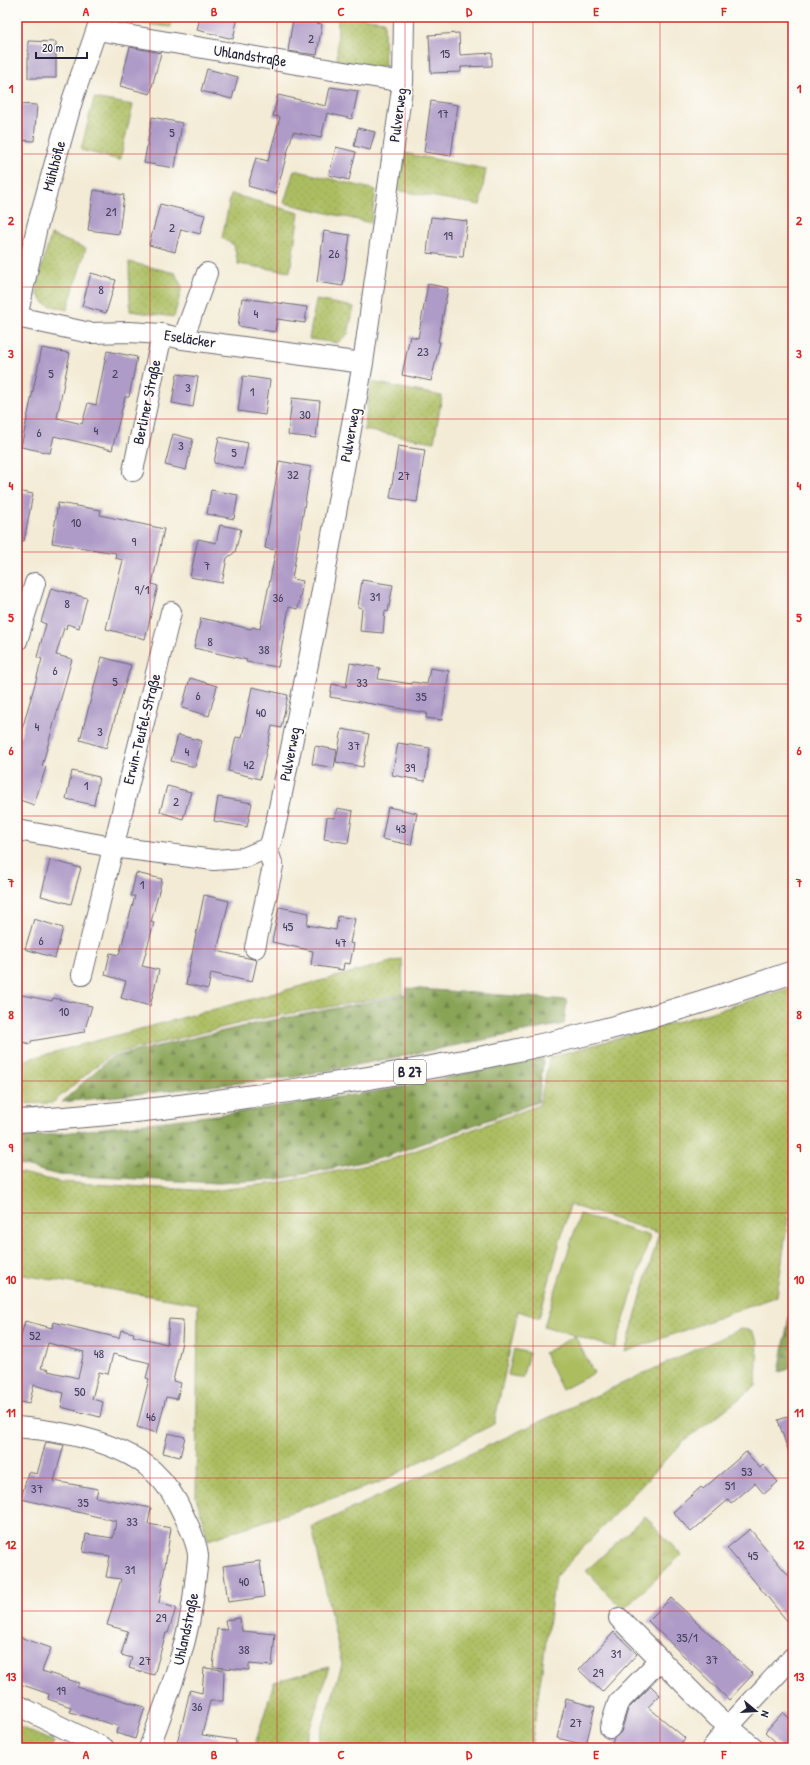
<svg xmlns="http://www.w3.org/2000/svg" width="810" height="1765" font-family="'Patrick Hand',sans-serif">
  <defs>
    <pattern id="grass-dots" width="8" height="8" patternUnits="userSpaceOnUse"><rect width="8" height="8" fill="#acbd61"/><path d="M2 2h.1M6 6h.1" fill="none" stroke="#94a255" stroke-width="1.8" stroke-linecap="round"/></pattern>
    <pattern id="forest-firs" width="22" height="20" patternUnits="userSpaceOnUse"><rect width="22" height="20" fill="#89a457"/><path d="M5 1l3.5 6h-7zM16 11l3.5 6h-7z" fill="#708549"/></pattern>
    <pattern id="park-tufts" width="24" height="20" patternUnits="userSpaceOnUse"><rect width="24" height="20" fill="#acbd61"/><path d="M3 7l-1-3M5 7V3M7 7l1-3M15 17l-1-3M17 17v-4M19 17l1-3" fill="none" stroke="#94a255"/></pattern>
  </defs>
  <rect width="100%" height="100%" fill="#fdfcf7"/>
  <filter id="ink" filterUnits="userSpaceOnUse"><feTurbulence type="fractalNoise" baseFrequency=".025" numOctaves="2"/><feDisplacementMap in="SourceGraphic" scale="8" xChannelSelector="R" yChannelSelector="G"/><feConvolveMatrix kernelMatrix="1 2 1 2 8 2 1 2 1" color-interpolation-filters="sRGB"/></filter>
  <filter id="wash" filterUnits="userSpaceOnUse"><feTurbulence type="fractalNoise" baseFrequency=".012" numOctaves="4" result="noise"/><feDisplacementMap in="SourceGraphic" scale="16" xChannelSelector="R" yChannelSelector="G"/><feGaussianBlur stdDeviation="0.9" result="paint"/><feColorMatrix in="noise" values="0 0 0 0 0 0 0 0 0 0 0 0 0 0 0 0 0 1.4 0 .05"/><feComposite in="paint" operator="in"/></filter>
  <g filter="url(#wash)">
    <rect width="100%" height="100%" fill="#f3ebd5"/>
    <!-- grass -->
    <path fill="url(#grass-dots)" stroke="#67704e" d="M 121,17 L 173,17 L 171,27 L 126,22 Z
      M 338,17 L 354,17 L 384,21 L 385,68 L 337,63 Z
      M 94,98 L 133,105 L 120,160 L 81,150 Z
      M 403,153 L 486,169 L 480,205 L 396,190 Z
      M 294,170 L 376,190 L 371,223 L 284,203 Z
      M 231,194 L 299,213 L 290,272 L 238,264 L 234,245 L 222,238 Z
      M 51,235 L 86,248 L 67,310 L 45,304 L 37,294 L 39,275 Z
      M 129,262 L 175,273 L 182,287 L 174,317 L 130,311 Z
      M 316,300 L 354,307 L 348,334 L 337,343 L 309,339 Z
      M 371,382 L 442,396 L 434,442 L 364,430 Z
      M 402,959 L 403,994 L 253,1020 L 110,1055 L 52,1103 L 17,1104 L 17,1062 Z
      M 793,987 L 793,1184 L 777,1296 L 625,1352 L 659,1233 L 570,1205 L 539,1318 L 518,1311 L 494,1424 L 378,1483 L 208,1540 L 196,1497 L 198,1304 L 17,1274 L 17,1172 L 60,1182 L 211,1191 L 283,1182 L 387,1161 L 539,1105 L 550,1057 L 723,1009 Z
      M 740,1329 L 751,1330 L 758,1342 L 756,1386 L 683,1442 L 555,1577 L 531,1748 L 316,1748 L 342,1665 L 312,1527 Z
      M 329,1667 L 304,1748 L 254,1748 L 274,1682 Z
      M 17,1726 L 54,1742 L 51,1748 L 17,1748 Z"/>
    <!-- forest -->
    <path fill="url(#forest-firs)" stroke="#566349" d="M 407,988 L 567,1000 L 564,1024 L 295,1077 L 62,1102 L 111,1057 L 258,1023 L 406,995 Z
      M 544,1057 L 538,1102 L 385,1157 L 280,1179 L 219,1183 L 58,1175 L 17,1164 L 17,1137 L 37,1136 L 233,1113 L 392,1089 Z
      M 793,1294 L 793,1368 L 779,1372 Z"/>
    <!-- park -->
    <path fill="url(#park-tufts)" stroke="#67704e" d="M 645,1516 L 681,1555 L 623,1610 L 586,1571 Z"/>
    <!-- pitch -->
    <path fill="#acbd61" stroke="#67704e" d="M 580,1214 L 650,1236 L 615,1348 L 544,1326 Z
      M 575,1336 L 594,1373 L 562,1390 L 544,1353 Z
      M 514,1349 L 529,1353 L 522,1378 L 508,1375 Z"/>
    <g id="blocks">
      <!-- building -->
      <path fill="#af9bc7" fill-rule="evenodd" d="M 200,17 L 238,17 L 233,39 L 197,30 Z
        M 293,19 L 322,24 L 317,55 L 288,51 Z
        M 459,33 L 460,55 L 492,53 L 492,66 L 461,67 L 461,72 L 431,73 L 429,35 Z
        M 28,41 L 56,42 L 56,78 L 28,78 Z
        M 130,47 L 161,53 L 150,94 L 120,86 Z
        M 207,69 L 238,77 L 232,99 L 201,91 Z
        M 330,87 L 358,91 L 352,119 L 327,113 L 321,138 L 293,132 L 276,194 L 248,186 L 256,158 L 268,161 L 280,117 L 273,116 L 278,95 L 326,106 Z
        M 431,101 L 458,105 L 451,156 L 424,152 Z
        M 17,104 L 37,105 L 34,141 L 17,140 Z
        M 152,117 L 182,123 L 175,168 L 144,163 Z
        M 358,128 L 375,132 L 370,150 L 354,146 Z
        M 336,147 L 356,152 L 349,180 L 329,175 Z
        M 94,190 L 124,195 L 119,234 L 88,230 Z
        M 160,204 L 205,215 L 200,234 L 181,229 L 175,252 L 149,245 Z
        M 431,217 L 467,221 L 463,257 L 427,253 Z
        M 324,231 L 350,235 L 343,286 L 317,282 Z
        M 91,273 L 116,280 L 106,313 L 82,306 Z
        M 428,284 L 448,288 L 438,342 L 440,342 L 431,381 L 402,375 L 410,336 L 418,338 Z
        M 242,298 L 307,307 L 305,323 L 277,319 L 275,332 L 238,326 Z
        M 42,348 L 70,353 L 57,418 L 82,424 L 88,403 L 96,405 L 107,351 L 137,357 L 129,397 L 125,397 L 112,450 L 54,436 L 50,453 L 21,447 Z
        M 177,374 L 198,377 L 193,407 L 172,403 Z
        M 243,376 L 270,380 L 265,415 L 238,411 Z
        M 292,398 L 320,401 L 316,438 L 288,435 Z
        M 173,434 L 193,439 L 186,470 L 165,465 Z
        M 219,437 L 248,443 L 243,469 L 214,463 Z
        M 398,446 L 425,450 L 417,502 L 390,498 Z
        M 279,461 L 311,467 L 292,579 L 303,581 L 298,609 L 289,607 L 278,667 L 246,662 L 247,660 L 194,648 L 201,618 L 251,629 L 252,627 L 260,629 L 276,550 L 265,548 Z
        M 211,490 L 238,495 L 234,519 L 207,514 Z
        M 17,491 L 33,494 L 24,541 L 17,541 Z
        M 58,503 L 101,510 L 100,515 L 164,529 L 152,584 L 158,586 L 145,639 L 106,629 L 123,560 L 115,558 L 116,553 L 52,543 Z
        M 220,525 L 241,529 L 235,552 L 227,558 L 222,583 L 190,577 L 198,539 L 216,543 Z
        M 362,580 L 393,585 L 388,612 L 385,611 L 383,633 L 360,631 L 362,608 L 358,607 Z
        M 51,588 L 87,598 L 79,628 L 67,624 L 66,629 L 64,628 L 56,655 L 72,659 L 42,766 L 46,767 L 34,805 L 17,799 L 17,747 L 42,659 L 37,657 L 46,624 L 41,622 Z
        M 102,657 L 131,665 L 106,748 L 80,740 Z
        M 350,663 L 380,668 L 378,679 L 412,684 L 412,682 L 427,684 L 430,668 L 449,671 L 442,720 L 426,718 L 427,713 L 330,697 L 332,684 L 346,687 Z
        M 190,678 L 217,686 L 209,716 L 182,708 Z
        M 252,687 L 288,695 L 281,728 L 272,726 L 260,779 L 228,771 L 236,737 L 242,738 Z
        M 342,729 L 369,734 L 363,767 L 336,762 Z
        M 178,735 L 202,741 L 195,767 L 171,761 Z
        M 398,743 L 430,748 L 425,781 L 392,775 Z
        M 315,746 L 337,750 L 334,768 L 312,764 Z
        M 72,771 L 99,777 L 94,805 L 66,799 Z
        M 167,786 L 191,792 L 183,819 L 160,812 Z
        M 218,797 L 252,803 L 247,827 L 214,821 Z
        M 388,807 L 417,813 L 411,845 L 382,839 Z
        M 337,808 L 353,811 L 348,843 L 324,839 L 327,817 L 335,818 Z
        M 50,860 L 81,868 L 71,904 L 41,896 Z
        M 136,873 L 162,879 L 151,922 L 154,923 L 142,966 L 159,970 L 150,1006 L 121,998 L 126,981 L 105,975 L 110,953 L 119,955 L 135,896 L 131,896 Z
        M 204,895 L 229,901 L 217,951 L 257,960 L 252,982 L 211,973 L 208,989 L 186,984 Z
        M 279,907 L 309,913 L 307,925 L 336,930 L 338,916 L 355,919 L 350,943 L 354,944 L 350,964 L 344,963 L 343,970 L 311,965 L 313,951 L 272,942 Z
        M 34,919 L 63,928 L 55,958 L 25,949 Z
        M 17,994 L 52,1001 L 53,998 L 92,1006 L 84,1032 L 31,1041 L 31,1044 L 17,1041 Z
        M 169,1319 L 183,1320 L 182,1342 L 173,1381 L 181,1383 L 177,1399 L 166,1397 L 157,1433 L 137,1427 L 149,1379 L 146,1378 L 150,1363 L 113,1354 L 108,1374 L 99,1372 L 92,1399 L 103,1402 L 100,1417 L 61,1407 L 64,1393 L 34,1385 L 29,1404 L 17,1401 L 17,1350 L 25,1321 L 52,1328 L 53,1322 L 119,1338 L 121,1330 L 134,1333 L 133,1336 L 167,1344 ZM 48,1343 L 84,1352 L 78,1378 L 48,1371 L 49,1370 L 41,1368 Z
        M 793,1415 L 793,1459 L 791,1459 L 778,1420 Z
        M 168,1433 L 185,1437 L 180,1457 L 163,1453 Z
        M 46,1442 L 64,1445 L 54,1481 L 98,1489 L 96,1497 L 151,1508 L 148,1524 L 171,1528 L 159,1603 L 176,1608 L 168,1633 L 166,1633 L 154,1675 L 129,1668 L 132,1658 L 121,1655 L 128,1631 L 107,1625 L 121,1579 L 106,1577 L 110,1556 L 83,1552 L 86,1534 L 113,1538 L 116,1521 L 21,1499 L 28,1472 L 37,1474 Z
        M 746,1452 L 760,1468 L 763,1465 L 778,1482 L 764,1494 L 755,1483 L 731,1504 L 728,1500 L 691,1532 L 673,1512 L 701,1487 L 703,1489 Z
        M 750,1529 L 793,1581 L 793,1628 L 727,1548 Z
        M 260,1561 L 264,1597 L 228,1602 L 223,1566 Z
        M 671,1598 L 753,1674 L 729,1700 L 648,1621 Z
        M 240,1618 L 242,1631 L 275,1634 L 272,1666 L 249,1664 L 249,1670 L 213,1667 L 217,1629 L 227,1630 L 225,1620 Z
        M 614,1632 L 637,1654 L 602,1692 L 579,1670 Z
        M 17,1636 L 51,1648 L 42,1671 L 79,1683 L 77,1687 L 145,1707 L 135,1739 L 116,1733 L 118,1726 L 70,1712 L 71,1707 L 48,1699 L 49,1694 L 17,1683 Z
        M 204,1668 L 224,1670 L 223,1701 L 210,1701 L 202,1735 L 236,1740 L 235,1748 L 175,1748 L 181,1729 L 190,1690 L 202,1693 Z
        M 651,1686 L 660,1695 L 648,1707 L 685,1738 L 677,1748 L 628,1748 L 612,1743 L 614,1738 L 621,1732 L 628,1709 Z
        M 566,1699 L 595,1707 L 586,1745 L 557,1738 Z
        M 783,1712 L 793,1722 L 793,1748 L 782,1748 L 765,1732 Z"/>
    </g>
  </g>
  <g filter="url(#ink)">
    <use href="#blocks" fill-opacity="0" stroke="#6b6871" stroke-width="1"/>
    <g fill="none" stroke-linecap="round" stroke-linejoin="round">
      <!-- street casing -->
      <g stroke="#6b6871" stroke-width="22">
        <path id="street" d="M 97,30 L 403,82
          M 17,317 L 90,333 L 129,332 L 162,334 L 183,339 L 363,363
          M 17,317 L 37,227 L 73,98 L 101,17
          M 183,339 L 207,273
          M 133,471 L 162,334
          M 17,641 L 35,583
          M 17,830 L 113,847 L 214,860 L 244,858 L 267,848 L 271,842 L 277,818 L 315,629 L 363,363 L 403,82 L 404,17
          M 255,948 L 273,866 L 267,848
          M 82,975 L 171,612
          M 17,1427 C 60,1431 120,1441 153,1471 C 166,1483 177,1500 184,1516 C 189,1526 197,1544 198,1555 C 198,1564 196,1574 195,1583 C 190,1640 169,1694 149,1748
          M 619,1618 L 716,1716 L 754,1748
          M 17,1705 L 104,1748
          M 610,1728 L 618,1703 L 660,1660
          M 712,1748 L 729,1726 L 793,1657"/>
      </g>
      <!-- primary casing -->
      <g stroke="#6b6871" stroke-width="24">
        <path id="primary" d="M 17,1121 C 112,1116 207,1103 302,1089 C 400,1073 498,1057 595,1032 C 662,1015 728,994 793,972"/>
      </g>
      <!-- street -->
      <use href="#street" stroke="#fff" stroke-width="20"/>
      <!-- primary -->
      <use href="#primary" stroke="#fff" stroke-width="22"/>
    </g>
  </g>
  <!-- grid -->
  <path fill="none" stroke="#d62828" stroke-width="1" stroke-opacity="0.55" d="M 150,17 L 150,1748M 277,17 L 277,1748M 405,17 L 405,1748M 533,17 L 533,1748M 660,17 L 660,1748M 17,154 L 793,154M 17,287 L 793,287M 17,419 L 793,419M 17,552 L 793,552M 17,684 L 793,684M 17,816 L 793,816M 17,949 L 793,949M 17,1081 L 793,1081M 17,1213 L 793,1213M 17,1346 L 793,1346M 17,1478 L 793,1478M 17,1611 L 793,1611"/>
  <g text-anchor="middle" stroke-width="3" stroke-linejoin="round" paint-order="stroke">
    <!-- number labels -->
    <g font-size="13" fill="#45405e">
      <text x="311" y="43">2</text>
      <text x="445" y="58">15</text>
      <text x="443" y="118">17</text>
      <text x="172" y="137">5</text>
      <text x="111" y="216">21</text>
      <text x="172" y="232">2</text>
      <text x="448" y="240">19</text>
      <text x="334" y="258">26</text>
      <text x="101" y="294">8</text>
      <text x="256" y="318">4</text>
      <text x="423" y="356">23</text>
      <text x="51" y="378">5</text>
      <text x="115" y="378">2</text>
      <text x="188" y="392">3</text>
      <text x="252" y="396">1</text>
      <text x="305" y="419">30</text>
      <text x="96" y="435">4</text>
      <text x="39" y="437">6</text>
      <text x="181" y="450">3</text>
      <text x="234" y="457">5</text>
      <text x="293" y="479">32</text>
      <text x="404" y="480">27</text>
      <text x="76" y="527">10</text>
      <text x="134" y="546">9</text>
      <text x="207" y="570">7</text>
      <text x="142" y="594">9/1</text>
      <text x="375" y="601">31</text>
      <text x="278" y="602">36</text>
      <text x="67" y="608">8</text>
      <text x="210" y="646">8</text>
      <text x="264" y="654">38</text>
      <text x="55" y="675">6</text>
      <text x="115" y="686">5</text>
      <text x="362" y="687">33</text>
      <text x="198" y="700">6</text>
      <text x="421" y="701">35</text>
      <text x="261" y="717">40</text>
      <text x="37" y="731">4</text>
      <text x="100" y="736">3</text>
      <text x="354" y="750">37</text>
      <text x="187" y="756">4</text>
      <text x="249" y="769">42</text>
      <text x="410" y="772">39</text>
      <text x="86" y="790">1</text>
      <text x="176" y="806">2</text>
      <text x="401" y="833">43</text>
      <text x="142" y="889">1</text>
      <text x="288" y="931">45</text>
      <text x="41" y="945">6</text>
      <text x="341" y="947">47</text>
      <text x="64" y="1016">10</text>
      <text x="35" y="1340">52</text>
      <text x="99" y="1358">48</text>
      <text x="80" y="1396">50</text>
      <text x="151" y="1421">46</text>
      <text x="747" y="1476">53</text>
      <text x="730" y="1490">51</text>
      <text x="37" y="1493">37</text>
      <text x="83" y="1507">35</text>
      <text x="132" y="1526">33</text>
      <text x="753" y="1560">45</text>
      <text x="130" y="1574">31</text>
      <text x="244" y="1586">40</text>
      <text x="161" y="1622">29</text>
      <text x="687" y="1642">35/1</text>
      <text x="244" y="1654">38</text>
      <text x="616" y="1658">31</text>
      <text x="712" y="1664">37</text>
      <text x="145" y="1665">27</text>
      <text x="598" y="1677">29</text>
      <text x="61" y="1695">19</text>
      <text x="197" y="1711">36</text>
      <text x="576" y="1727">27</text>
    </g>
    <!-- shield labels -->
    <rect fill="#fdfcf7" stroke="#646373" stroke-width="1" x="394" y="1060" width="32" height="24" rx="3"/>
    <g font-size="14" font-weight="bold" fill="#22223b">
      <text x="410" y="1077">B 27</text>
    </g>
    <!-- street labels -->
    <g font-size="15" fill="#22223b" stroke="#fdfcf7">
      <text transform="translate(250 56) rotate(9)" y="5">Uhlandstraße</text>
      <text transform="translate(398 115) rotate(-82)" y="5">Pulverweg</text>
      <text transform="translate(54 166) rotate(-75)" y="5">Mühlhöfle</text>
      <text transform="translate(190 339) rotate(9)" y="5">Eseläcker</text>
      <text transform="translate(147 402) rotate(-78)" y="5">Berliner Straße</text>
      <text transform="translate(350 435) rotate(-80)" y="5">Pulverweg</text>
      <text transform="translate(142 729) rotate(-76)" y="5">Erwin-Teufel-Straße</text>
      <text transform="translate(290 754) rotate(-79)" y="5">Pulverweg</text>
      <text transform="translate(186 1629) rotate(-78)" y="5">Uhlandstraße</text>
    </g>
  </g>
  <!-- margin -->
  <rect width="810" height="1765" fill="none" stroke="#fdfcf7" stroke-width="44"/>
  <!-- north arrow -->
  <g transform="translate(756 1711) rotate(108)" stroke="#fdfcf7" stroke-width="3" paint-order="stroke">
  <path d="M0-3L7 15L0 10L-7 15Z" fill="#22223b"/>
  <text y="-6" font-size="11" font-weight="bold" text-anchor="middle" fill="#22223b">N</text>
  </g>
  <!-- scale -->
  <path d="M36 52v6h51v-6" fill="none" stroke="#22223b" stroke-width="2"/>
  <text x="42" y="52" font-size="12" fill="#22223b" stroke="#fdfcf7" stroke-width="3" paint-order="stroke">20 m</text>
  <rect x="22" y="22" width="766" height="1721" fill="none" stroke="#d62828" stroke-width="1.5"/>
  <g font-size="13" text-anchor="middle" font-weight="bold" fill="#d62828">
    <text x="86" y="16">A</text>
    <text x="214" y="16">B</text>
    <text x="341" y="16">C</text>
    <text x="469" y="16">D</text>
    <text x="596" y="16">E</text>
    <text x="724" y="16">F</text>
    <text x="11" y="93">1</text>
    <text x="799" y="93">1</text>
    <text x="11" y="225">2</text>
    <text x="799" y="225">2</text>
    <text x="11" y="358">3</text>
    <text x="799" y="358">3</text>
    <text x="11" y="490">4</text>
    <text x="799" y="490">4</text>
    <text x="11" y="622">5</text>
    <text x="799" y="622">5</text>
    <text x="11" y="755">6</text>
    <text x="799" y="755">6</text>
    <text x="11" y="887">7</text>
    <text x="799" y="887">7</text>
    <text x="11" y="1019">8</text>
    <text x="799" y="1019">8</text>
    <text x="11" y="1152">9</text>
    <text x="799" y="1152">9</text>
    <text x="11" y="1284">10</text>
    <text x="799" y="1284">10</text>
    <text x="11" y="1417">11</text>
    <text x="799" y="1417">11</text>
    <text x="11" y="1549">12</text>
    <text x="799" y="1549">12</text>
    <text x="11" y="1681">13</text>
    <text x="799" y="1681">13</text>
    <text x="86" y="1759">A</text>
    <text x="214" y="1759">B</text>
    <text x="341" y="1759">C</text>
    <text x="469" y="1759">D</text>
    <text x="596" y="1759">E</text>
    <text x="724" y="1759">F</text>
  </g>
</svg>
